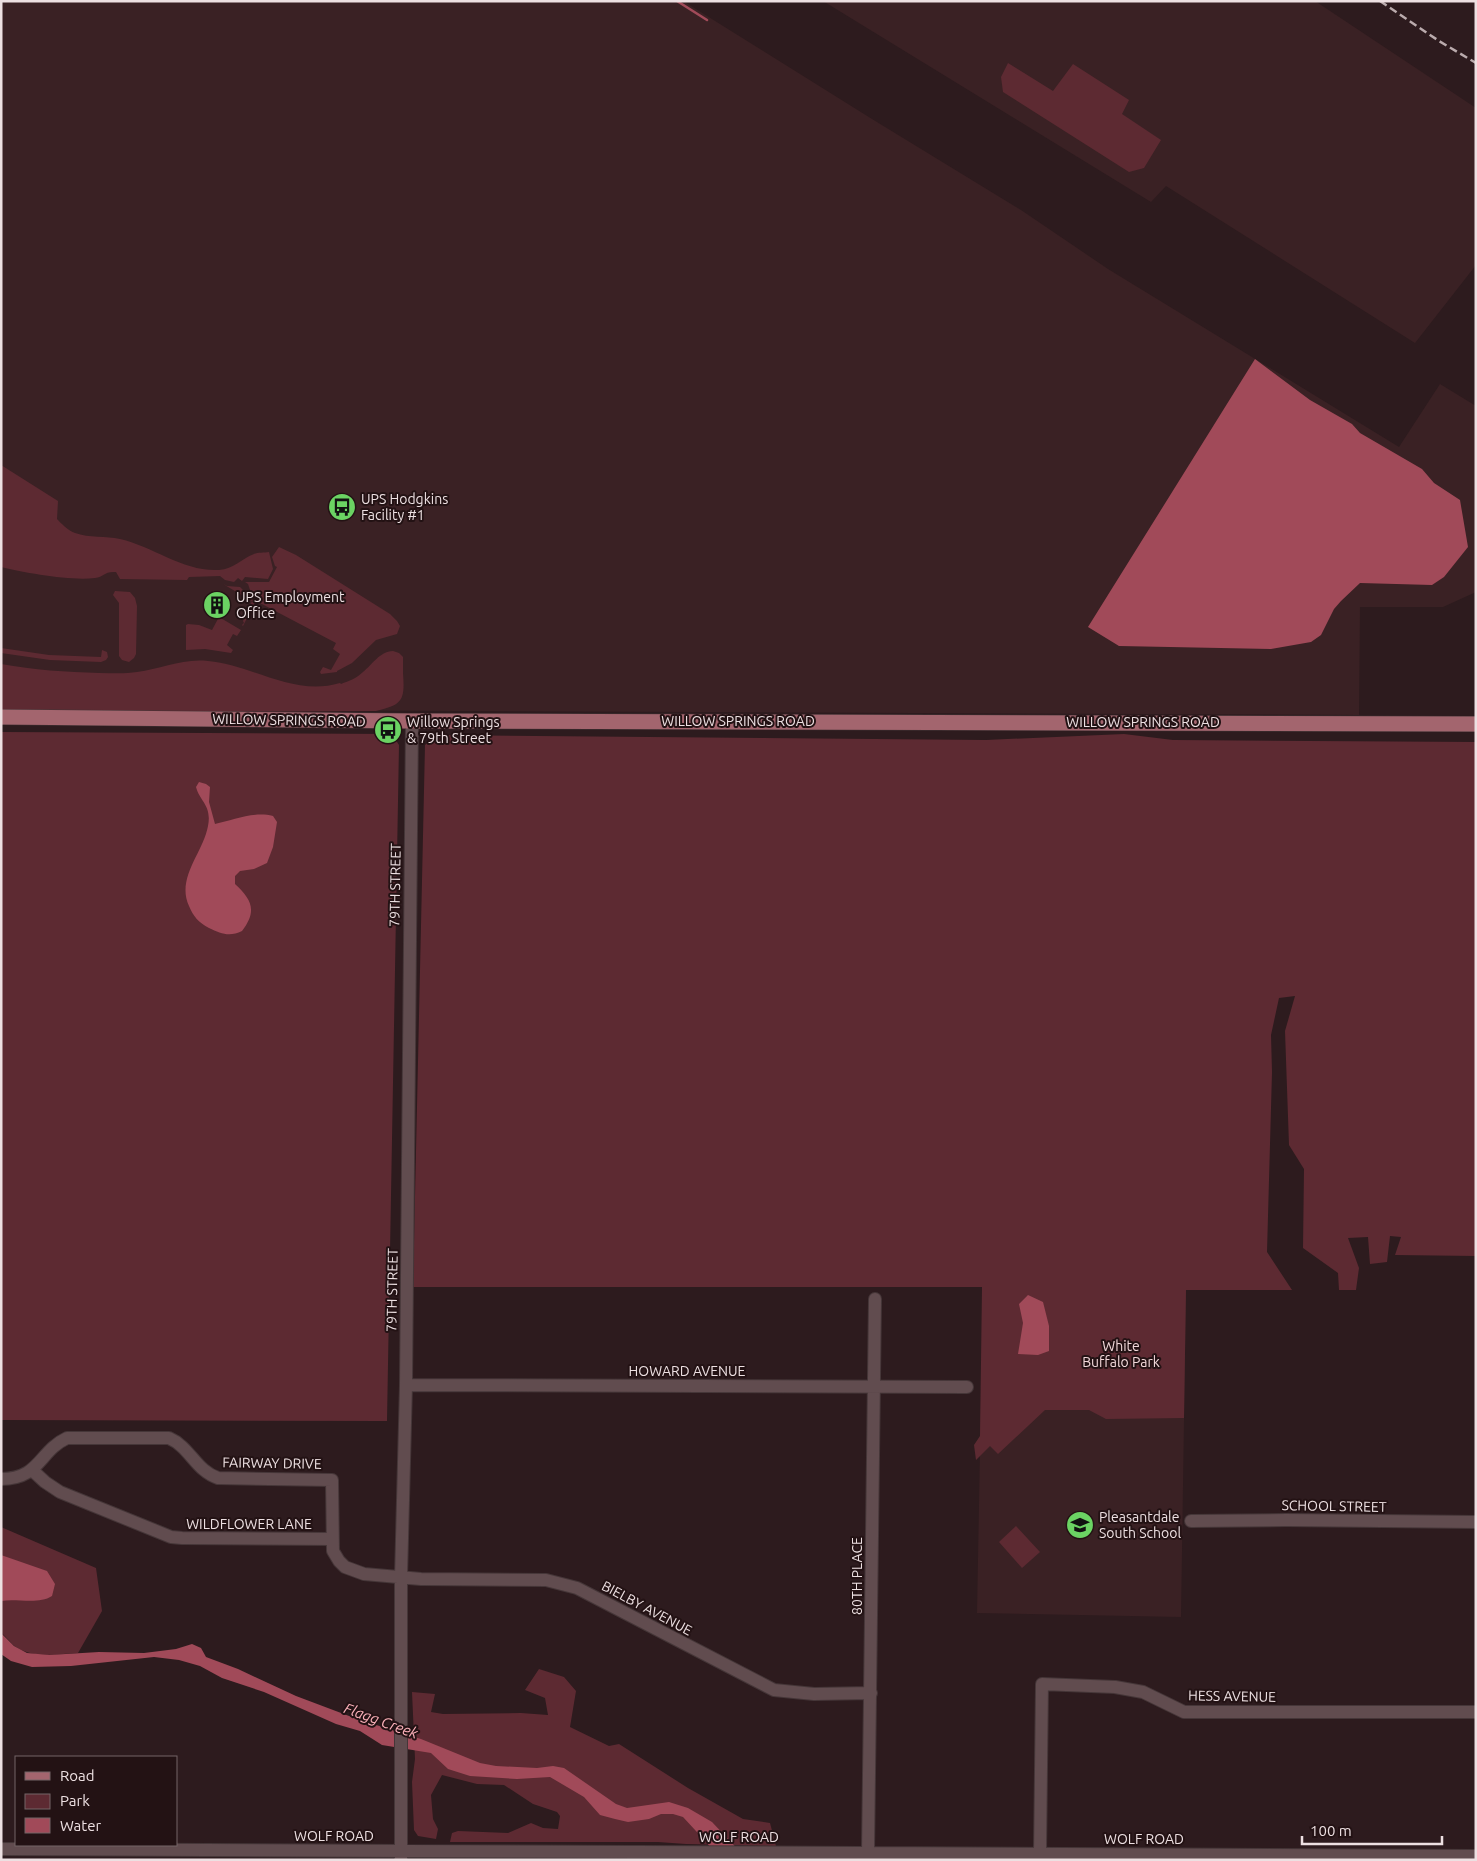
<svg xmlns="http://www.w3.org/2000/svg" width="1477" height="1861" font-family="Ubuntu,sans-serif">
  <rect width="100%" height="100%" fill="#2d1b1e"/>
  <!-- built -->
  <path fill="#3a2124" d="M 1,1 L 683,1 L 872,119 L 1021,210 L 1108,269 L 1399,447 L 1440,384 L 1476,406 L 1476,592 L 1443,607 L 1360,607 L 1359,715 L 1,709 Z
    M 823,1 L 1315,1 L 1476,108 L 1476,265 L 1415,343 L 1166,186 L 1151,202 Z
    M 983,1287 L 1186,1290 L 1181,1617 L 977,1613 Z"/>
  <!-- green -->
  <path fill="#5d2a32" d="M 1008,63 L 1053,91 L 1073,64 L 1129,100 L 1122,114 L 1161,140 L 1144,168 L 1129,172 L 1003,92 L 1001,77 Z
    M 1,465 L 58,501 L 57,519 C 62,524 67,530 75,533 C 89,538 106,536 120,539 C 154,547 184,572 219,570 C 234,569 241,559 254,554 C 258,552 264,553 269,552 L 273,569 L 268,579 L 245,577 L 242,581 L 238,578 L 234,582 L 225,580 L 220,576 L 189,577 L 187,580 L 120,579 L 116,572 C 104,571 104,577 95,578 C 70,581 26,573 1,567 Z
    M 279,547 L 296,555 L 390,614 L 397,621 L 400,626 L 397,634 L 376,640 L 352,663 L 337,671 L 337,672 L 321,674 L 320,672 L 323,667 L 331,670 L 340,654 L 333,649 L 336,643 L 260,603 L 259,599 C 251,593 251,593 248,584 L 245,582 L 269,582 L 277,567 L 275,566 L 272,557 Z
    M 223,584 L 227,586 L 240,587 L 255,602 L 243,626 L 242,625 L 244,623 L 243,621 L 252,601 Z
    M 115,591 L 130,592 L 135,598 L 137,606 L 136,654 L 134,658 L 129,662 L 122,660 L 119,656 L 119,603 L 113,595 Z
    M 219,617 L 241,630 L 237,636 L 233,634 L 227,645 L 233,650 L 231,653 L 205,649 L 186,650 L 186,625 L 188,624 L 199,625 L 212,630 Z
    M 1,648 L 49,655 L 101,657 L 102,650 L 107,652 L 108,657 L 106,660 L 101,662 L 50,660 L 1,653 Z
    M 393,651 L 399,653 L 403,657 C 403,663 403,668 403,673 C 405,700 403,705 376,711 L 79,713 L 1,709 L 1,664 C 34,670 66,672 99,673 C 112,673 125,674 137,672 C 161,669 183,658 208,661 C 253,665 294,697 340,683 L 341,684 C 349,681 357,678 363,672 C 373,664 379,652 393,651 Z
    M 1,732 L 392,734 L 399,745 L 387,1421 L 1,1420 Z
    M 1124,734 L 1173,740 L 1476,742 L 1476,1256 L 1395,1255 L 1401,1237 L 1390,1236 L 1387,1262 L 1370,1264 L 1368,1237 L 1348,1238 L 1359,1268 L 1356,1290 L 1339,1290 L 1338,1273 L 1303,1248 L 1304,1169 L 1289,1145 L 1285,1031 L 1295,996 L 1279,998 L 1271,1035 L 1272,1072 L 1267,1252 L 1292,1290 L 1186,1290 L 1184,1418 L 1106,1419 L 1089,1410 L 1045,1410 L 998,1454 L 990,1446 L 976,1460 L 974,1445 L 980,1436 L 982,1287 L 413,1287 L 425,745 L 437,735 L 986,740 Z
    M 1016,1526 L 1040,1552 L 1022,1568 L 999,1542 Z
    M 1,1527 L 96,1568 L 102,1611 L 78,1653 C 58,1654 34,1659 16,1647 C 10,1643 7,1637 1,1633 Z
    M 539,1669 L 564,1677 L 576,1691 L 570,1727 L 609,1746 L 619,1744 L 688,1788 L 743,1819 L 770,1823 L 776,1846 L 686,1844 L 658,1842 L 450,1842 L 452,1833 L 458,1831 L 508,1833 L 531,1823 L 543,1828 L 558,1829 L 560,1816 L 557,1812 L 533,1804 L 504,1785 L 477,1784 L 442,1775 L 431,1795 L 433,1819 L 438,1829 L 436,1839 L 418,1836 L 414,1830 L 412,1782 L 415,1759 L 412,1692 L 435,1694 L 431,1712 L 443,1714 L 521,1713 L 548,1715 L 545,1698 L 525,1690 Z"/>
  <!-- water -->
  <path fill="#a14a59" d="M 1255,359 L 1310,400 L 1352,424 L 1360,433 L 1422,469 L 1434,483 L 1460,500 L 1468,547 L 1444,577 L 1432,585 L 1360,583 L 1341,601 L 1334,609 L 1321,635 L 1311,642 L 1271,649 L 1119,646 L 1088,627 Z
    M 199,782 L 206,784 L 210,787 L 209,802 L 215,824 C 233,820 254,811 273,816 L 277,822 L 273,847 L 267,863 L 254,869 L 240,871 L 235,876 L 235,884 C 251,899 258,910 242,931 C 230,937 221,934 209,928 C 199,923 193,916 189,906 C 176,878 203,853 208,826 C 212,805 200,802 196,787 Z
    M 1028,1295 L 1043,1302 L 1049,1326 L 1049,1351 L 1038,1355 L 1018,1354 L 1023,1323 L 1019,1304 Z
    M 1,1555 L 47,1571 L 55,1584 L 52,1596 C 38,1605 17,1598 1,1601 Z
    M 1,1633 L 14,1646 L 27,1653 L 49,1655 L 99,1652 L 144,1653 L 176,1649 L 192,1644 L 201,1648 L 206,1657 L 238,1669 L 296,1696 L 357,1719 L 421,1739 L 480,1763 L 496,1766 L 537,1768 L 553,1766 L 564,1768 L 616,1804 L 627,1808 L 669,1802 L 688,1808 L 712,1822 L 748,1860 L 716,1860 L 708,1844 L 683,1817 L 673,1814 L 661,1814 L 649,1819 L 628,1822 L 615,1819 L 600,1815 L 584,1797 L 550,1777 L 517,1779 L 470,1776 L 448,1769 L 431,1753 L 382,1745 L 360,1731 L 336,1724 L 264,1692 L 222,1678 L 200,1666 L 179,1660 L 154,1657 L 71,1666 L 32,1667 L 11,1661 L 1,1654 Z"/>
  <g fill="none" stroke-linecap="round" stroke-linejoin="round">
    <!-- stream -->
    <path stroke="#a14a59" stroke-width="2.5" d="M 677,1 L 707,20"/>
    <!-- minor casing -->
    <g stroke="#453638" stroke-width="14">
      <path id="minor" d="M 406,1385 L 967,1387
        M 32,1470 L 45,1482 L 60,1492 L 171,1537 L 182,1538 L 332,1539
        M 1,1479 C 40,1479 39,1451 67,1438 L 169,1438 C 190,1447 196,1471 218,1478 L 332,1480 L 333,1551 L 339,1561 L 345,1567 L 364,1574 L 421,1579 L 546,1580 L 577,1588 L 774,1690 L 814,1694 L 871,1693
        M 1191,1521 L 1286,1520 L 1476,1522
        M 1,1849 L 1476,1856
        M 868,1853 L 875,1299
        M 1040,1854 L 1042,1684 L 1115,1687 L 1143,1692 L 1184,1712 L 1476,1712
        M 401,1860 L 401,1577 L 406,1385 L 412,721"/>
    </g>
    <!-- major casing -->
    <g stroke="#453638" stroke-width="16">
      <path id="major" d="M 1,717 L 412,721 L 1476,724"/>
    </g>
    <!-- minor -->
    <use href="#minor" stroke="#614c4f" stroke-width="12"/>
    <!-- major -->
    <use href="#major" stroke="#a3656e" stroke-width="15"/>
    <!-- rail -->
    <path stroke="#baabad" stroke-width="2.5" stroke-dasharray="8 4" stroke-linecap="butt" d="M 1380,1 L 1439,41 L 1476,63"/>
  </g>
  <!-- icons -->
  <defs>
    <g id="bus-disc" transform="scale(1.4375)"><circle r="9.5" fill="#6bd363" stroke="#231214"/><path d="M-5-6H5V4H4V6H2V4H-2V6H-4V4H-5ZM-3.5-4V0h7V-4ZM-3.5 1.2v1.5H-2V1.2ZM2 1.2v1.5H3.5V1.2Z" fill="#111"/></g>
    <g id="building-disc" transform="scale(1.4375)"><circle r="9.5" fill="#6bd363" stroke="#231214"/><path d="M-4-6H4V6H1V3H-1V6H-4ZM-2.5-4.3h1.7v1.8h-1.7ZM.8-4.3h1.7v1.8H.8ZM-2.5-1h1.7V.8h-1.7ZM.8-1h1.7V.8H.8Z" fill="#111"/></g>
    <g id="school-disc" transform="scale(1.4375)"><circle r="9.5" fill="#6bd363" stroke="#231214"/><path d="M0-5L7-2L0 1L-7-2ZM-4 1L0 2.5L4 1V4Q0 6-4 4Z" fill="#111"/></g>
  </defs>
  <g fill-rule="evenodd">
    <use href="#bus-disc" x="342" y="507"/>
    <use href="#building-disc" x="217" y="605"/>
    <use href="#bus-disc" x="388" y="730"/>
    <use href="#school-disc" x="1080" y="1525"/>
  </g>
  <g text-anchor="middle" stroke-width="4" stroke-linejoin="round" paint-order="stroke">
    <!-- poi labels -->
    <g font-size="14" fill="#ede0e2" stroke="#231214" text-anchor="start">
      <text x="361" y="504">UPS Hodgkins<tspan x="361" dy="16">Facility #1</tspan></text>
      <text x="236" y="602">UPS Employment<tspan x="236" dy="16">Office</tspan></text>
      <text x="407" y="727">Willow Springs<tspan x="407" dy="16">&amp; 79th Street</tspan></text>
      <text x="1099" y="1522">Pleasantdale<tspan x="1099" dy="16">South School</tspan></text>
    </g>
    <!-- street labels -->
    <g font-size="14" fill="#ede0e2" stroke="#231214">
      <text transform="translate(289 720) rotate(1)" y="5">WILLOW SPRINGS ROAD</text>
      <text x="738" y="726">WILLOW SPRINGS ROAD</text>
      <text x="1143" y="727">WILLOW SPRINGS ROAD</text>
      <text transform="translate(395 885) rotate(-89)" y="5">79TH STREET</text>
      <text transform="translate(392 1290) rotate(-89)" y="5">79TH STREET</text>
      <text x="687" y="1376">HOWARD AVENUE</text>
      <text transform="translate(272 1463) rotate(1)" y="5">FAIRWAY DRIVE</text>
      <text transform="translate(1334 1506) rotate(1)" y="5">SCHOOL STREET</text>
      <text x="249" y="1529">WILDFLOWER LANE</text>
      <text transform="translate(857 1576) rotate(-90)" y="5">80TH PLACE</text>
      <text transform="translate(647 1608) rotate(28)" y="5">BIELBY AVENUE</text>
      <text transform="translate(1232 1696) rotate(1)" y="5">HESS AVENUE</text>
      <text x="334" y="1841">WOLF ROAD</text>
      <text x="739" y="1842">WOLF ROAD</text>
      <text x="1144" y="1844">WOLF ROAD</text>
    </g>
    <!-- park labels -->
    <g font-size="14" fill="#f2d8da" stroke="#231214">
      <text x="1121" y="1351">White<tspan x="1121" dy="16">Buffalo Park</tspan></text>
    </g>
    <!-- water labels -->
    <g font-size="15" font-style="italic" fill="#fab0b9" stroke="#231214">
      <text transform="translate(381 1721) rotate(20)" y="5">Flagg Creek</text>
    </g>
  </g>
  <!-- border -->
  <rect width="1477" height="1861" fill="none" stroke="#ede0e2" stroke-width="5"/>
  <!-- legend -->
  <rect x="15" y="1756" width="162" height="90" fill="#231214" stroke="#746466"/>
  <rect x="25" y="1772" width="25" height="8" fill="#a3656e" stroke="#746466"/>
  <text x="60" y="1781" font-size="15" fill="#ede0e2">Road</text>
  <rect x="25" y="1794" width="25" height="15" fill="#5d2a32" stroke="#746466"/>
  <text x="60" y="1806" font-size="15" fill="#ede0e2">Park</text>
  <rect x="25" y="1818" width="25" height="15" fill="#a14a59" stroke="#746466"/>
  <text x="60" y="1831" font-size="15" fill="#ede0e2">Water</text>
  <!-- scale -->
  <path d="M1302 1836v8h140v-8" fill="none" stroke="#ede0e2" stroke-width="2.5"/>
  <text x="1310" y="1836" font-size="15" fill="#ede0e2" stroke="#231214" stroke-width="4" paint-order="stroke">100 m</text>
</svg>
